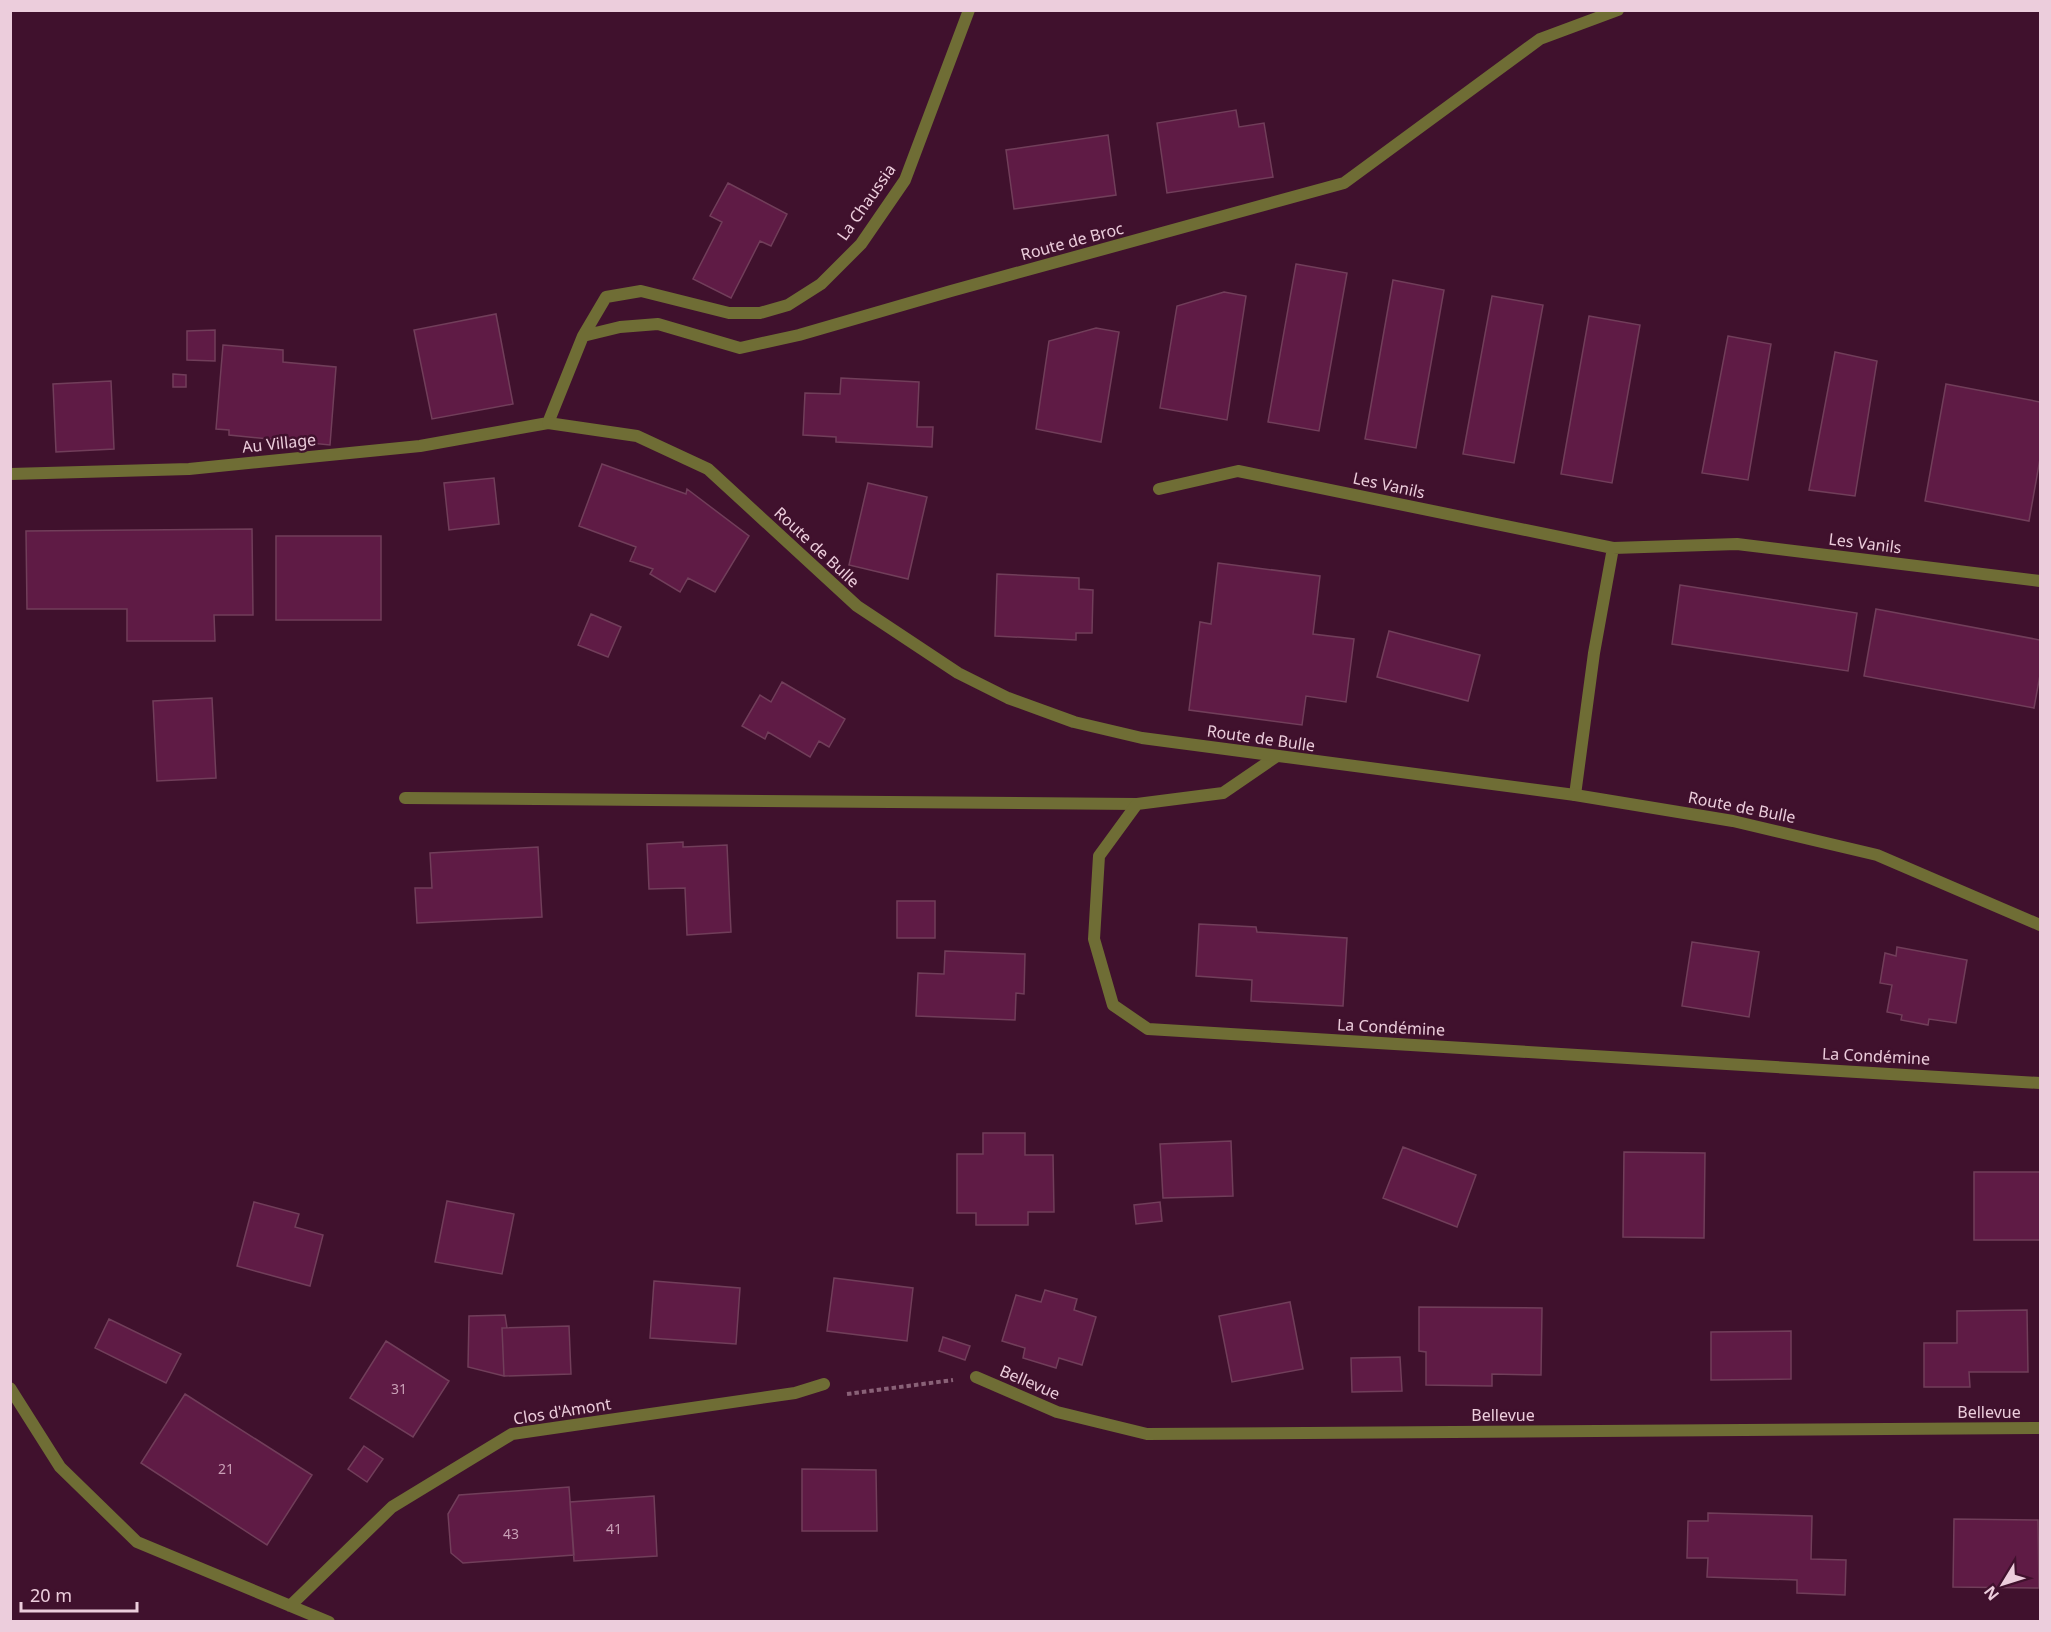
<svg xmlns="http://www.w3.org/2000/svg" width="2051" height="1632" font-family="'Noto Sans',sans-serif">
  <rect width="100%" height="100%" fill="#40112d"/>
  <!-- building -->
  <path fill="#5f1b45" stroke="#713e5a" stroke-width="1.5" d="M 1236,110 L 1239,127 L 1264,123 L 1273,177 L 1167,193 L 1157,123 Z
    M 1108,135 L 1116,195 L 1014,209 L 1006,150 Z
    M 728,183 L 787,214 L 771,246 L 760,241 L 731,298 L 693,279 L 722,222 L 710,216 Z
    M 1296,264 L 1347,273 L 1319,431 L 1268,422 Z
    M 1393,280 L 1444,290 L 1416,448 L 1365,439 Z
    M 1224,292 L 1246,296 L 1227,420 L 1160,408 L 1177,306 Z
    M 1492,296 L 1543,305 L 1514,463 L 1463,454 Z
    M 496,314 L 513,404 L 432,419 L 414,330 Z
    M 1589,316 L 1640,325 L 1612,483 L 1561,474 Z
    M 1096,328 L 1119,332 L 1101,442 L 1036,429 L 1049,341 Z
    M 215,330 L 215,361 L 187,360 L 187,331 Z
    M 1728,336 L 1771,344 L 1748,480 L 1702,473 Z
    M 223,345 L 283,350 L 283,362 L 336,367 L 330,445 L 229,435 L 229,430 L 216,429 Z
    M 1835,352 L 1877,361 L 1855,496 L 1809,490 Z
    M 173,374 L 186,375 L 186,387 L 173,387 Z
    M 841,378 L 919,382 L 917,427 L 933,427 L 932,447 L 836,442 L 836,437 L 803,435 L 805,393 L 840,394 Z
    M 111,381 L 114,449 L 56,452 L 53,384 Z
    M 1946,384 L 2040,402 L 2040,459 L 2029,521 L 1925,501 Z
    M 602,464 L 686,494 L 687,489 L 749,536 L 715,592 L 688,578 L 680,592 L 650,574 L 653,569 L 630,561 L 636,547 L 579,526 Z
    M 494,478 L 499,524 L 449,530 L 444,483 Z
    M 868,483 L 927,497 L 908,579 L 849,565 Z
    M 252,529 L 253,615 L 214,615 L 215,641 L 127,641 L 127,609 L 27,609 L 26,531 Z
    M 276,536 L 381,536 L 381,620 L 276,620 Z
    M 1218,563 L 1320,576 L 1313,634 L 1354,639 L 1346,702 L 1306,696 L 1302,725 L 1189,710 L 1200,622 L 1211,624 Z
    M 997,574 L 1079,578 L 1079,589 L 1093,590 L 1092,633 L 1076,633 L 1076,640 L 995,636 Z
    M 1680,585 L 1857,613 L 1848,671 L 1672,644 Z
    M 1876,609 L 2040,640 L 2040,675 L 2034,708 L 1864,676 Z
    M 591,614 L 621,627 L 608,657 L 578,645 Z
    M 1389,631 L 1480,655 L 1468,701 L 1377,677 Z
    M 782,682 L 845,719 L 829,747 L 819,741 L 810,757 L 768,732 L 765,739 L 742,726 L 760,695 L 771,702 Z
    M 212,698 L 216,778 L 157,781 L 153,701 Z
    M 683,842 L 683,847 L 727,845 L 731,932 L 687,935 L 685,888 L 649,889 L 647,844 Z
    M 538,847 L 542,917 L 417,923 L 415,888 L 432,888 L 430,853 Z
    M 897,901 L 935,901 L 935,938 L 897,938 Z
    M 1199,924 L 1256,927 L 1257,932 L 1347,938 L 1343,1006 L 1251,1001 L 1252,980 L 1196,976 Z
    M 1692,942 L 1759,952 L 1749,1017 L 1682,1006 Z
    M 1897,947 L 1967,960 L 1956,1023 L 1929,1019 L 1928,1025 L 1901,1020 L 1902,1015 L 1887,1012 L 1892,985 L 1880,983 L 1885,953 L 1896,956 Z
    M 945,951 L 1025,954 L 1024,994 L 1016,993 L 1015,1020 L 916,1016 L 918,973 L 944,974 Z
    M 983,1133 L 1025,1133 L 1025,1155 L 1053,1155 L 1054,1212 L 1028,1212 L 1028,1225 L 976,1225 L 976,1213 L 957,1213 L 957,1154 L 983,1154 Z
    M 1231,1141 L 1233,1196 L 1163,1198 L 1160,1144 Z
    M 1403,1147 L 1476,1175 L 1457,1227 L 1383,1198 Z
    M 1624,1152 L 1705,1153 L 1704,1238 L 1623,1237 Z
    M 1974,1172 L 2040,1172 L 2040,1240 L 1974,1240 Z
    M 447,1201 L 514,1214 L 502,1274 L 435,1262 Z
    M 254,1202 L 299,1214 L 295,1227 L 323,1235 L 310,1286 L 237,1266 Z
    M 1160,1202 L 1162,1221 L 1136,1224 L 1134,1205 Z
    M 834,1278 L 913,1288 L 907,1341 L 827,1331 Z
    M 654,1281 L 740,1288 L 736,1344 L 650,1338 Z
    M 1045,1290 L 1077,1299 L 1074,1310 L 1096,1317 L 1082,1365 L 1059,1358 L 1056,1368 L 1023,1358 L 1025,1348 L 1002,1341 L 1016,1295 L 1041,1302 Z
    M 1290,1302 L 1303,1369 L 1232,1382 L 1219,1316 Z
    M 1419,1307 L 1542,1308 L 1541,1375 L 1492,1374 L 1492,1386 L 1426,1385 L 1426,1352 L 1419,1351 Z
    M 2027,1310 L 2028,1372 L 1969,1372 L 1970,1387 L 1924,1387 L 1924,1343 L 1957,1343 L 1957,1311 Z
    M 505,1315 L 507,1328 L 502,1328 L 504,1376 L 468,1367 L 469,1316 Z
    M 109,1319 L 181,1354 L 166,1383 L 95,1348 Z
    M 569,1326 L 571,1374 L 504,1376 L 502,1328 Z
    M 1791,1331 L 1791,1379 L 1711,1380 L 1711,1332 Z
    M 943,1337 L 970,1346 L 965,1360 L 939,1351 Z
    M 386,1341 L 449,1381 L 413,1437 L 350,1398 Z
    M 1400,1357 L 1402,1391 L 1352,1392 L 1351,1358 Z
    M 185,1394 L 312,1475 L 267,1545 L 141,1463 Z
    M 364,1446 L 383,1459 L 367,1482 L 348,1469 Z
    M 802,1469 L 876,1470 L 877,1531 L 802,1531 Z
    M 569,1487 L 574,1555 L 463,1563 L 451,1553 L 448,1514 L 459,1495 Z
    M 654,1496 L 657,1556 L 574,1561 L 570,1502 Z
    M 1708,1513 L 1812,1516 L 1811,1559 L 1846,1560 L 1845,1595 L 1797,1593 L 1797,1580 L 1707,1577 L 1708,1558 L 1687,1558 L 1688,1521 L 1708,1521 Z
    M 1954,1519 L 2038,1520 L 2039,1588 L 1953,1587 Z"/>
  <g fill="none" stroke-linecap="round" stroke-linejoin="round">
    <!-- path -->
    <path stroke="#896177" stroke-width="4" stroke-dasharray="4.5 3" stroke-linecap="butt" d="M 847,1394 L 953,1380"/>
    <!-- service -->
    <path stroke="#6f6d35" stroke-width="12" d="M 405,798 L 1137,804"/>
    <!-- minor -->
    <path stroke="#6f6d35" stroke-width="12" d="M 583,336 L 606,297 L 641,291 L 729,313 L 760,313 L 788,305 L 821,284 L 861,244 L 905,180 L 969,10
      M 10,474 L 189,469 L 420,446 L 548,423 L 583,336 L 620,327 L 658,324 L 740,348 L 799,335 L 951,291 L 1344,183 L 1540,39 L 1618,10
      M 1159,489 L 1238,471 L 1613,548
      M 1277,756 L 1223,793 L 1137,804 L 1099,856 L 1094,939 L 1113,1005 L 1148,1029 L 2040,1083
      M 1575,795 L 1594,653 L 1613,548 L 1737,544 L 2040,581
      M 976,1377 L 1057,1412 L 1147,1434 L 2040,1428
      M 10,1388 L 60,1467 L 137,1542 L 329,1622
      M 290,1606 L 392,1507 L 512,1434 L 795,1393 L 824,1384"/>
    <!-- tertiary -->
    <path stroke="#6f6d35" stroke-width="12" d="M 548,423 L 637,436 L 708,469 L 857,606 L 958,673 L 1008,698 L 1074,722 L 1142,738 L 1575,795 L 1733,821 L 1877,855 L 2040,925"/>
  </g>
  <g text-anchor="middle" stroke-width="5" stroke-linejoin="round" paint-order="stroke">
    <!-- number labels -->
    <g font-size="14" fill="#c9a0b6">
      <text x="399" y="1394">31</text>
      <text x="226" y="1474">21</text>
      <text x="614" y="1534">41</text>
      <text x="511" y="1539">43</text>
    </g>
    <!-- street labels -->
    <g font-size="16" fill="#eccddc" stroke="#40112d">
      <text transform="translate(866 202) rotate(-55)" y="6">La Chaussia</text>
      <text transform="translate(1072 241) rotate(-15)" y="6">Route de Broc</text>
      <text transform="translate(279 443) rotate(-6)" y="6">Au Village</text>
      <text transform="translate(1389 485) rotate(12)" y="6">Les Vanils</text>
      <text transform="translate(1865 543) rotate(7)" y="6">Les Vanils</text>
      <text transform="translate(817 547) rotate(43)" y="6">Route de Bulle</text>
      <text transform="translate(1261 738) rotate(8)" y="6">Route de Bulle</text>
      <text transform="translate(1742 807) rotate(11)" y="6">Route de Bulle</text>
      <text transform="translate(1391 1027) rotate(3)" y="6">La Condémine</text>
      <text transform="translate(1876 1056) rotate(3)" y="6">La Condémine</text>
      <text transform="translate(1030 1382) rotate(23)" y="6">Bellevue</text>
      <text transform="translate(562 1411) rotate(-9)" y="6">Clos d'Amont</text>
      <text x="1989" y="1418">Bellevue</text>
      <text x="1503" y="1421">Bellevue</text>
    </g>
  </g>
  <!-- border -->
  <rect width="2051" height="1632" fill="none" stroke="#eccddc" stroke-width="24"/>
  <!-- north arrow -->
  <g transform="translate(2003 1584) rotate(232)" stroke="#40112d" stroke-width="4.5" paint-order="stroke">
  <path d="M0-4.5L10 22L0 15L-10 22Z" fill="#eccddc"/>
  <text y="-9" font-size="16" font-weight="bold" text-anchor="middle" fill="#eccddc">N</text>
  </g>
  <!-- scale -->
  <path d="M21 1602v9h116v-9" fill="none" stroke="#eccddc" stroke-width="3"/>
  <text x="30" y="1602" font-size="18" fill="#eccddc" stroke="#40112d" stroke-width="4.5" paint-order="stroke">20 m</text>
</svg>
